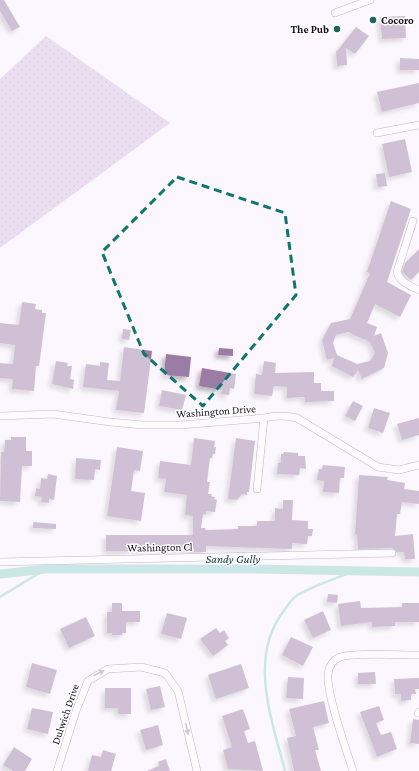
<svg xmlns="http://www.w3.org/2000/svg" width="419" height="771" font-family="'Crimson Pro',serif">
  <defs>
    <pattern id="park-dots" width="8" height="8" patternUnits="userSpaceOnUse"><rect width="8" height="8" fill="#dabee3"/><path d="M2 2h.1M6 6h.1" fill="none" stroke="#baa2c2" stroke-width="1.8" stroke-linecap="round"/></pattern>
    <filter id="shadow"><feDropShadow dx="-3.5" dy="3.5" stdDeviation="2" flood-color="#0004"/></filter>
  </defs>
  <rect width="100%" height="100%" fill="#fcf7fe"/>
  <!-- park -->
  <path fill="url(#park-dots)" d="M 46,36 L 170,123 L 0,248 L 0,79 Z"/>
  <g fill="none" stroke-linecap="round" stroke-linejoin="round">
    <!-- stream -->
    <path stroke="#8fd2c7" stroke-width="2.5" d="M 0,597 L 46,569
      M 285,771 C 272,720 248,658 283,612 C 287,607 290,601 295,597 C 304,589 340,577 354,571"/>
    <!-- canal -->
    <path stroke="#8fd2c7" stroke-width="9" d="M 0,574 L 46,569 L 255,569 L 419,572"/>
  </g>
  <!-- building -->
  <path fill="#9b7ca5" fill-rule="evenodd" filter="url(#shadow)" d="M 0,0 L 4,0 L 20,27 L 12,31 L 0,11 Z
    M 405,16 L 406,38 L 382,39 L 380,17 Z
    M 356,27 L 369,36 L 355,54 L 346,48 L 347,65 L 337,66 L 336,51 L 338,50 Z
    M 400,58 L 419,59 L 419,70 L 400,70 Z
    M 419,83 L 419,103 L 382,112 L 377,92 Z
    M 405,139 L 412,172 L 389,177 L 382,144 Z
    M 385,173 L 387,186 L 378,187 L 376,174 Z
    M 391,201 L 411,209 L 387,282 L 411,295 L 400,317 L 375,304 L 367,323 L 377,327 L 374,336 L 381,333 L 388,353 L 384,368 L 362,379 L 358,370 L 353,377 L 332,366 L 334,358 L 327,360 L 322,340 L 331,323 L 350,319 L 370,273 L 367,272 ZM 348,332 L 370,342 L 375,353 L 370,361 L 357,364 L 337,355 L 333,343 L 336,335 Z
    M 419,249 L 419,272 L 411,280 L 402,272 L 405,263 Z
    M 22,302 L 36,304 L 35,309 L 42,310 L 42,313 L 46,313 L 39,366 L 36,366 L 34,391 L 12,389 L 13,379 L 0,378 L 0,363 L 13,364 L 15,345 L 0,343 L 0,323 L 19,325 Z
    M 123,329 L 131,330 L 129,340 L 122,339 Z
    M 124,347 L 152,351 L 144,413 L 116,410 L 119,391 L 83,387 L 86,364 L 100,366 L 100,362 L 109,363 L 107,380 L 120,381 Z
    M 219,348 L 233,349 L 233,356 L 218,355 Z
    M 166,354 L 191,357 L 189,377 L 164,375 Z
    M 56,361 L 68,363 L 67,366 L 72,366 L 70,379 L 74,380 L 73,389 L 52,384 Z
    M 264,361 L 276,363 L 275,373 L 314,372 L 314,383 L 321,383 L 321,391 L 334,391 L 334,401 L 305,402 L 305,397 L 287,398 L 287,387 L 274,386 L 272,396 L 254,394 L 256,374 L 262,375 Z
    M 202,368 L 236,374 L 234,389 L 230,388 L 229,395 L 221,394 L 222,390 L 199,386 Z
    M 162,390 L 186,395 L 182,410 L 159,406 Z
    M 353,401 L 363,406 L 355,421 L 345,416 Z
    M 374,408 L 390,413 L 383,433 L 368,428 Z
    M 419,418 L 419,435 L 402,440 L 397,424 Z
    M 11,437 L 26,437 L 26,451 L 32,451 L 32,466 L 22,466 L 20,502 L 0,501 L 1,452 L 4,452 L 5,440 L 11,440 Z
    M 194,438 L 215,441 L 214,447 L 216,447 L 215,454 L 213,454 L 212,458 L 210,458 L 207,482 L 210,482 L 208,494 L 212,494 L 211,496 L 215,497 L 214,499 L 217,500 L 215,512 L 206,511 L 206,515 L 203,514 L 201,528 L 205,528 L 206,530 L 238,529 L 238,526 L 257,526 L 257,521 L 275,521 L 275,508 L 283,509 L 283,500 L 293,500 L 292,520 L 308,521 L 308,529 L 313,529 L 312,536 L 308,536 L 307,544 L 292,543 L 292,549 L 206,546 L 206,552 L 193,552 L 193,550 L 130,549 L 130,551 L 106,551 L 106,535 L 193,535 L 193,516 L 185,515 L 187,495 L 164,492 L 166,479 L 158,478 L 160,461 L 191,465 Z
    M 236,438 L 255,441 L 249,492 L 247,492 L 247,495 L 242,494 L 237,500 L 228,499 Z
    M 117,447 L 143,451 L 140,471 L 134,470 L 131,491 L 145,493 L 141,521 L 107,516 Z
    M 284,452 L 298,453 L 298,456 L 305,456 L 306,469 L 300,468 L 299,475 L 277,474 L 278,463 L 281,463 L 281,454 L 283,454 Z
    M 76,458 L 101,460 L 100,470 L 95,469 L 94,480 L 75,479 Z
    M 323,465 L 345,467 L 344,478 L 340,478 L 339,493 L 323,492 L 324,481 L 317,480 L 319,469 L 322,469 Z
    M 48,474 L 57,476 L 54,500 L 49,499 L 49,503 L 41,502 L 42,497 L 35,496 L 36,488 L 40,489 L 41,478 L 47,479 Z
    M 359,475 L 388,477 L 387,480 L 405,483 L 404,489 L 419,491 L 419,504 L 402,502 L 400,514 L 397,514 L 395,536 L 413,534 L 415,559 L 405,559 L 404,552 L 397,552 L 392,548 L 358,549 L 357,534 L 355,534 Z
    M 33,522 L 56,524 L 56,529 L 33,528 Z
    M 328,594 L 338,595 L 337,603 L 327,602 Z
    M 360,601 L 361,608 L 402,607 L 402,603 L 419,603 L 419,622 L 395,622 L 395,626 L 372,627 L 372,622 L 341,626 L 338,604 Z
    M 112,603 L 122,603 L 122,611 L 140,611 L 140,622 L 126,622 L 126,633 L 122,633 L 122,635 L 112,635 L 112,633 L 107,633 L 107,612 L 112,612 Z
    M 323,611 L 331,630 L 313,638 L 304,620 Z
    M 167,613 L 187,618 L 181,639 L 161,634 Z
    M 86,617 L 95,636 L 69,648 L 60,629 Z
    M 216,628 L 220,633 L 224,630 L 229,638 L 225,641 L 228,645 L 213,656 L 200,639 Z
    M 291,637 L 313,647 L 303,666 L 282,655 Z
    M 32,663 L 57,670 L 50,694 L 26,687 Z
    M 241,664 L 249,688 L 216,699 L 208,675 Z
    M 375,672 L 376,684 L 358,684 L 358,673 Z
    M 288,677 L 304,678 L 303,699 L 286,698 Z
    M 419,678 L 419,689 L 415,689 L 416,694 L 411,694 L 411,700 L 401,701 L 401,694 L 395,694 L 394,679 Z
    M 160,686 L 165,707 L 151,710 L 146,689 Z
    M 105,688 L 131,688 L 131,714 L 118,714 L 118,708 L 105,708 Z
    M 324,701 L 329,723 L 313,727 L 319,750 L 315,750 L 321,771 L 294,771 L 287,738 L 296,736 L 289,709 Z
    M 379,706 L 384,720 L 376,723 L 381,735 L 391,732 L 397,749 L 377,757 L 360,712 Z
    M 32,708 L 53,712 L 48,734 L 27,729 Z
    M 243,709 L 250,729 L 244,731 L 248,743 L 255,741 L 263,771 L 228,769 L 223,750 L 232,747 L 222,716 Z
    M 413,719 L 419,720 L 419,744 L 410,743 Z
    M 158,725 L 163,745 L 146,750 L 140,730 Z
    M 14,747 L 32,759 L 25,771 L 13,771 L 3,765 Z
    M 103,750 L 116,754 L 111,771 L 88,771 L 92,755 L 101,757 Z
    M 166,759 L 170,771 L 147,771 L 159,766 L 158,762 Z"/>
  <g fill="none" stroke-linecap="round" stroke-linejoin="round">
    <!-- street casing -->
    <g stroke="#776b7b" stroke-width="8">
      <path id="street" d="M 335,13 L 370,0
        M 377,133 L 419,125
        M 413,221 L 397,272 C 400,283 409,285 419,290
        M 0,416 L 53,414 L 110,422 L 143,425 L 181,425 L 264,418 C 276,415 285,415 297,418 L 378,467 L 399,470 L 419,465
        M 257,489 L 264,418
        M 0,562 L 392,553
        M 418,713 L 419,712
        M 57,771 L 76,711 L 88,681 L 108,669 L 141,667 L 165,673 L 178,691 L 197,771
        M 353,771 C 346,749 326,693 328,674 C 329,666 333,660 340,657 C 356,652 400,655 419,655"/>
    </g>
    <!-- street -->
    <use href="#street" stroke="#fff" stroke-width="7"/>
  </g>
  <!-- one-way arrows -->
  <defs><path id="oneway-solid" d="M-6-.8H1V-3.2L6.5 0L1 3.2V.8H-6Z"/></defs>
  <g fill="#969497">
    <use href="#oneway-solid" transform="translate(99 673) rotate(-27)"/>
    <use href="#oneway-solid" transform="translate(187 729) rotate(78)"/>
  </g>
  <!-- marked area -->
  <path d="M0 0H419V771H0ZM 177,177 L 285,213 L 296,295 L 203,406 L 144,354 L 102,252 Z" fill="#fcf7fe" fill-opacity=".55" fill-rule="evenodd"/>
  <path fill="none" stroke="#0f766e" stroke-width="3" stroke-dasharray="8 5" stroke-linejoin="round" d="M 177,177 L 285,213 L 296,295 L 203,406 L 144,354 L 102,252 Z"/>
  <!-- markers -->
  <g fill="#1d665d" stroke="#fff" stroke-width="1.5">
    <circle cx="373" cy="20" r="4"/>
    <circle cx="337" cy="29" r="4"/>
  </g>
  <g text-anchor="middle" stroke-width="3" stroke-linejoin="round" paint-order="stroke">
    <!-- poi labels -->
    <g font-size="11" font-weight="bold" fill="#161117" stroke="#fff" text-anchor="start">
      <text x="381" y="24">Cocoro</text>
      <text x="329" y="33" text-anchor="end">The Pub</text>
    </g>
    <!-- street labels -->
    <g font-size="11" fill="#161117" stroke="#fff">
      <text transform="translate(216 411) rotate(-4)" y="4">Washington Drive</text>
      <text transform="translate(160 547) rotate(-1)" y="4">Washington Cl</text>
      <text transform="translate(65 714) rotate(-71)" y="4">Dulwich Drive</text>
    </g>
    <!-- water labels -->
    <g font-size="12" font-style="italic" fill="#143530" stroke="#fff">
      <text x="233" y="563">Sandy Gully</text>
    </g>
  </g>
</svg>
